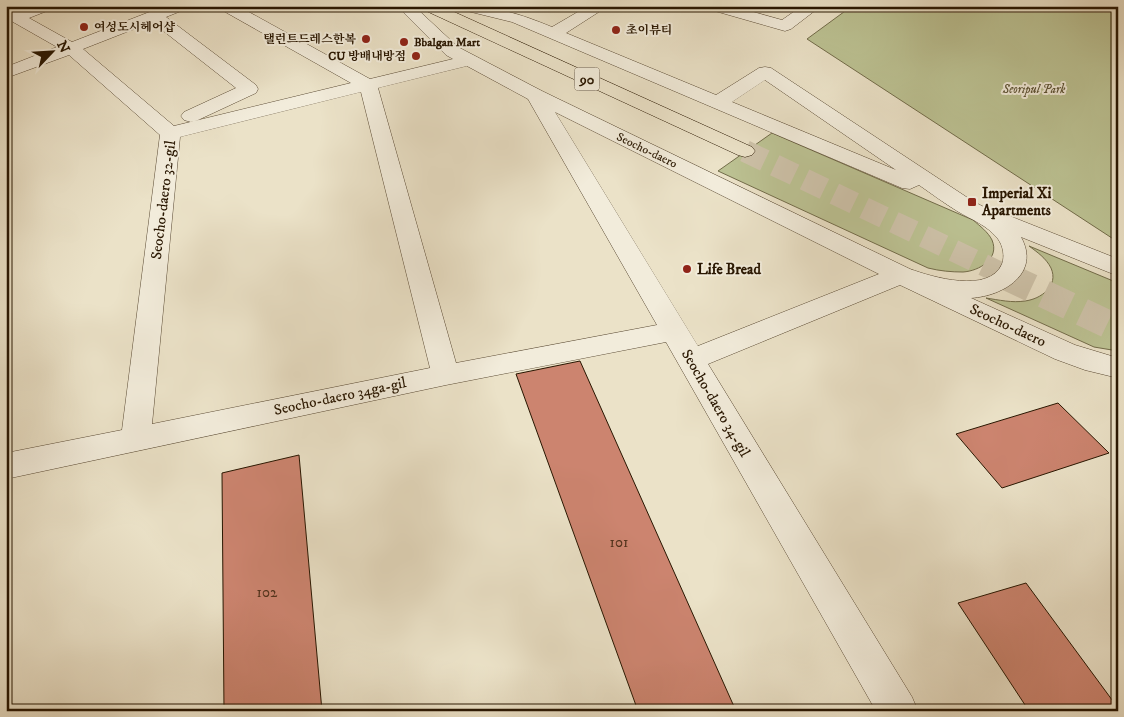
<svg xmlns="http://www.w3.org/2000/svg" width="1124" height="717" font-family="'IM FELL DW Pica','Noto Serif KR',serif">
  <rect width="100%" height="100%" fill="#ebe2c8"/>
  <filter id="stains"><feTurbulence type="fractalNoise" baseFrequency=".004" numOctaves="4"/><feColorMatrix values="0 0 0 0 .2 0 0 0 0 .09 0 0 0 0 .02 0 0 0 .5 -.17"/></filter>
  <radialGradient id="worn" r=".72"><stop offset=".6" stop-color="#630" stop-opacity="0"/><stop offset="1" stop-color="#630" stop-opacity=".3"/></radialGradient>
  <!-- green -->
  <path fill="#bcc293" stroke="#726c4a" d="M 852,6 L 1118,6 L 1118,242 L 807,39 Z
    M 772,133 L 973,220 C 980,226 988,232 992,240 C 1000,259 979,271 963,272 C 951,272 940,271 928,268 L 718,171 Z
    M 1029,246 L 1118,283 L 1118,351 L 1094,347 L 986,298 C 999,300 1012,303 1025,301 C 1041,299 1059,286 1051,268 C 1046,258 1037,252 1029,246 Z"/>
  <!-- building -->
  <path fill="#cc846f" stroke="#281601" d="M 580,361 L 736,711 L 638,711 L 516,374 Z
    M 1058,403 L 1109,453 L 1002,488 L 956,434 Z
    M 299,455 L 322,711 L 224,711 L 222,473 Z
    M 1026,583 L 1118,708 L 1118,711 L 1029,711 L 958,603 Z"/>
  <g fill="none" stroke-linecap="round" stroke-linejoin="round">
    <!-- major-tunnel-far1 -->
    <path stroke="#cec3aa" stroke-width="22" stroke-dasharray="22 11" stroke-linecap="butt" d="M 745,151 L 1009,277"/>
    <!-- major-tunnel -->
    <path stroke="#cec3aa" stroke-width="28" stroke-dasharray="28 14" stroke-linecap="butt" d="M 1006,276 L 1118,329"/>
    <!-- minor casing -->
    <g stroke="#594933" stroke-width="1">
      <path id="minor" d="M 6,6 L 18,11 L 31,6 L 54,6 L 52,9 L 29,18 L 72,42 L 165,6 L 188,6 L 186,9 L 166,17 L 256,85 L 258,89 L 256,93 L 198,120 L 191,122 L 184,120 L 181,116 L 184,112 L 236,88 L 152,22 L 83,49 L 174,126 L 351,83 L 220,9 L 218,6 L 238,6 L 370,79 L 453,59 L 446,55 L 397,6 L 414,6 L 458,47 L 542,91 L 910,269 C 932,277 989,294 1002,264 C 1005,256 1003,246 998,239 C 987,225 972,220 957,211 C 944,203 932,194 919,185 L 910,189 L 902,188 L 512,22 L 459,9 L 457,6 C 495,6 518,13 552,27 L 588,6 L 608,6 L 566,33 L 716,95 L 759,68 L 765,67 L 771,68 L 974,202 L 992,211 L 1002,213 L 1118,259 L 1118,276 L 1021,237 C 1041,273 1004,296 971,298 L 1075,345 L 1118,358 L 1118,378 L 1085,370 L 1055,359 L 900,285 L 708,364 L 912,697 L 918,711 L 876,711 L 666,342 L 446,385 L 6,479 L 6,453 L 122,430 L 160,135 L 69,55 L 6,78 L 6,67 L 57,47 L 6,18 ZM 467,66 L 528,99 L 657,325 L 456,363 L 378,88 ZM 765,80 L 896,170 L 732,102 ZM 361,92 L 430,368 L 152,424 L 180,137 ZM 555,112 L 879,274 L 698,346 Z
        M 706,6 L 732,6 L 782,20 L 802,6 L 821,6 L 791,29 L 785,31 L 708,9 Z"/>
    </g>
    <!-- major casing -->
    <g stroke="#281601" stroke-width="1">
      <path id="major" d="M 420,6 L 441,6 L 752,147 L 755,151 L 752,155 L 745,157 L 738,155 L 422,9 Z"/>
    </g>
    <!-- minor -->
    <use href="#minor" fill="#f2ecdb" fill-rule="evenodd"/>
    <!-- major -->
    <use href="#major" fill="#ebe2c8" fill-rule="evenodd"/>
  </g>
  <!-- markers -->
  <g fill="#8f2418" stroke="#f2ecdb" stroke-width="2">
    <circle cx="84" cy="27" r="5"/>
    <circle cx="616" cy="30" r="5"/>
    <circle cx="366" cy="39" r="5"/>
    <circle cx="404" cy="42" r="5"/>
    <circle cx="416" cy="56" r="5"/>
    <rect x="967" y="197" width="10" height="10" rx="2.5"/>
    <circle cx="687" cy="269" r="5"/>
  </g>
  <g text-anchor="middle" stroke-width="4" stroke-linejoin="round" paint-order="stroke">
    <!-- far-poi labels -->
    <g font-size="12" font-weight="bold" fill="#281601" stroke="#f2ecdb" text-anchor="start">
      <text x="94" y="31">여성도시헤어샵</text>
      <text x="626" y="34">초이뷰티</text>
      <text x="356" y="43" text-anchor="end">탤런트드레스한복</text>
      <text x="414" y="46">Bbalgan Mart</text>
      <text x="406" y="60" text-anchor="end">CU 방배내방점</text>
    </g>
    <!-- far-park labels -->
    <g font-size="12" font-style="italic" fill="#5c5234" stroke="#f2ecdb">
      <text x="1034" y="93">Seoripul Park</text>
    </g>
    <!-- far-street labels -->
    <g font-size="12" fill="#281601" stroke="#f2ecdb">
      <text transform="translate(647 150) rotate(26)" y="4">Seocho-daero</text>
    </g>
    <!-- shield labels -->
    <rect fill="#f2ecdb" stroke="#655642" stroke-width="1" x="574.5" y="67.5" width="25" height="23" rx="4"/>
    <g font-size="14" font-weight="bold" fill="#281601">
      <text x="587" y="84">90</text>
    </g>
    <!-- poi labels -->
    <g font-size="15" font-weight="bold" fill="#281601" stroke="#f2ecdb" text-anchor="start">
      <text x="982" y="198">Imperial Xi<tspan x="982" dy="17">Apartments</tspan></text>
      <text x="697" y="274">Life Bread</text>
    </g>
    <!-- street labels -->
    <g font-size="15" fill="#281601" stroke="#f2ecdb">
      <text transform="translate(163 200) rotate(-83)" y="5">Seocho-daero 32-gil</text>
      <text transform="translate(1008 325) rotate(25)" y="5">Seocho-daero</text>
      <text transform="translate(340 396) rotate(-12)" y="5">Seocho-daero 34ga-gil</text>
      <text transform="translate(716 403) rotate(60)" y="5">Seocho-daero 34-gil</text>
    </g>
    <!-- near-number labels -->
    <g font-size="15" fill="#51321c">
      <text x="619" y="547">101</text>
      <text x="267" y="597">102</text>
    </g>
  </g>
  <!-- margin -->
  <rect width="1124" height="717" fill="none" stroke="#ebe2c8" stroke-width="25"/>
  <rect x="8" y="8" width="1109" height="702" fill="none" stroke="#281601" stroke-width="2.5"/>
  <rect x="12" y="12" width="1099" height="692" fill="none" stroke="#281601"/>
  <!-- north arrow -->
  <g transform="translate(52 52) rotate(65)" stroke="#f2ecdb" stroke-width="4" paint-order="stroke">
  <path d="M0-4L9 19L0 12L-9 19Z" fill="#281601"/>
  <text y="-8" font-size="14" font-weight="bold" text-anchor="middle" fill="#281601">N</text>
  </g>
  <rect width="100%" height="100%" filter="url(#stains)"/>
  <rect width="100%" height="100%" fill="url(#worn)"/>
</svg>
